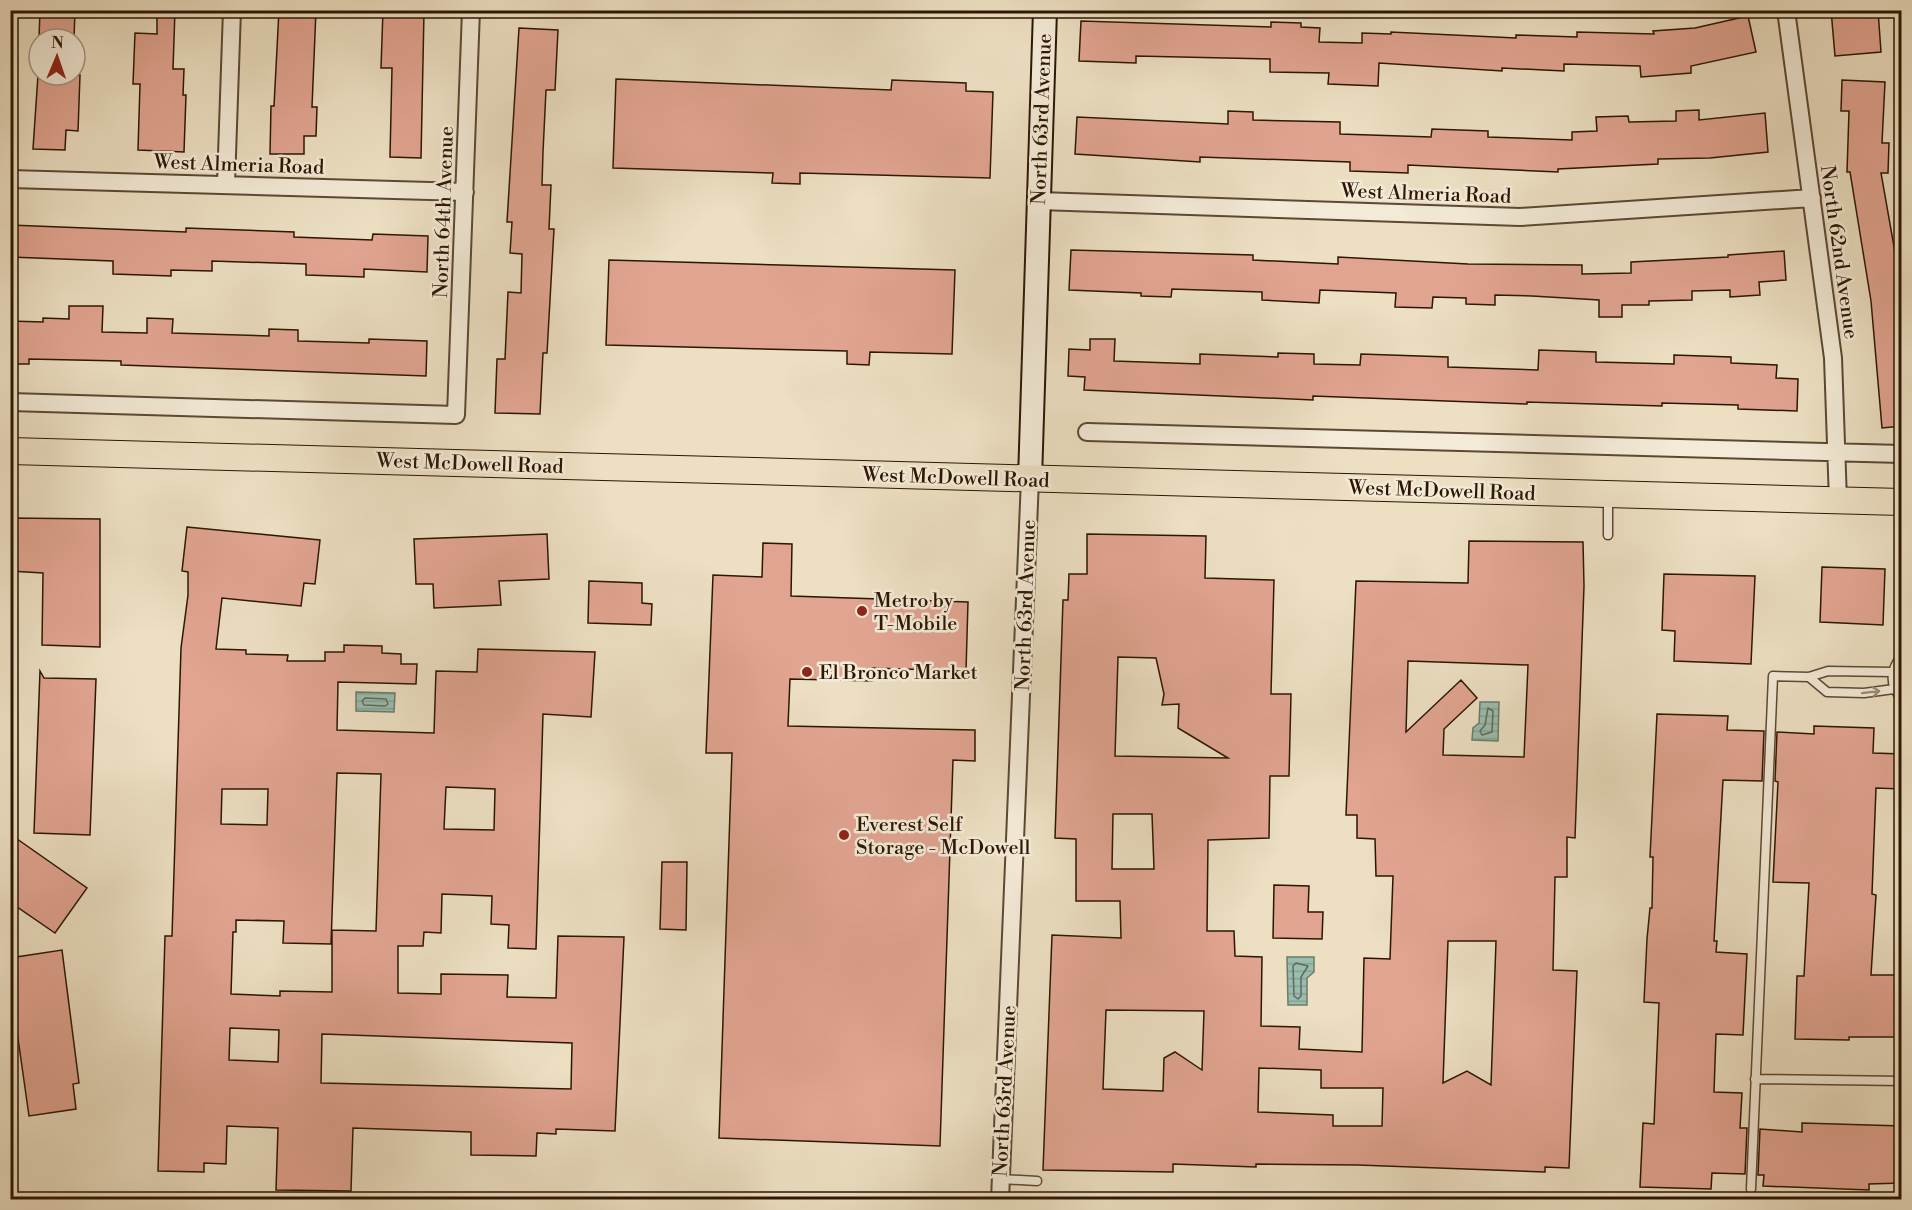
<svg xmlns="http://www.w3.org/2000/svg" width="1912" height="1210" font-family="'Libre Bodoni',serif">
  <defs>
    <pattern id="water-rules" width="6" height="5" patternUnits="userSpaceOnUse" patternTransform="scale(1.5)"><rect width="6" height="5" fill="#99bdaf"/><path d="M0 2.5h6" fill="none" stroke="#84a295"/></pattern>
  </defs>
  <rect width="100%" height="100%" fill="#ecdfc2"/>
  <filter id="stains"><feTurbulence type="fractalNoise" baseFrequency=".00333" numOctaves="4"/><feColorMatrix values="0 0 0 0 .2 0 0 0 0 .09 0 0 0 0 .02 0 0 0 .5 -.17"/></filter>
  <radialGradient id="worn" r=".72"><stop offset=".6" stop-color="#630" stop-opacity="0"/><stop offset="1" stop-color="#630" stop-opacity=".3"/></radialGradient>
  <!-- water -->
  <path fill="url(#water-rules)" stroke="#6d7a6a" stroke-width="1.5" d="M 356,692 L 395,693 L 394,712 L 356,711 Z
    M 1480,702 L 1499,702 L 1498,741 L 1472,740 L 1473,728 L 1479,723 Z
    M 1287,957 L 1314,957 L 1314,972 L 1307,978 L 1307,1005 L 1288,1005 Z"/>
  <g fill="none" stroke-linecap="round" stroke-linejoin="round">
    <!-- shore -->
    <path stroke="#626a59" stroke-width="1.5" d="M 365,698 L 386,699 L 388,704 L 385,706 L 364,705 L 362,701 Z
      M 1488,708 L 1493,711 L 1492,732 L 1482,735 L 1480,731 L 1485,725 Z
      M 1296,963 L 1308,966 L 1301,977 L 1301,996 L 1298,999 L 1294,996 L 1293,966 Z"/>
  </g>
  <!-- building -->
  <path fill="#e1a491" stroke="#2c1603" stroke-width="1.5" fill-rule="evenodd" d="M 40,10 L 75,10 L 74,39 L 39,39 Z
    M 157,10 L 175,10 L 173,69 L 184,69 L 183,95 L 186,95 L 184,152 L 138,150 L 140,84 L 133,84 L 135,33 L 157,34 Z
    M 279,10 L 316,10 L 312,107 L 317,107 L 316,136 L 304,136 L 304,154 L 270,154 L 271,106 L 274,106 Z
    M 383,10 L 424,12 L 421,158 L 390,157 L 392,68 L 381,68 Z
    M 1831,10 L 1878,10 L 1881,52 L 1835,56 Z
    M 1748,16 L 1756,52 L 1691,66 L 1691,73 L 1641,77 L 1640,66 L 1564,64 L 1564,71 L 1502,68 L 1502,71 L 1379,63 L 1378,86 L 1328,84 L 1329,73 L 1270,72 L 1270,59 L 1136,56 L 1136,63 L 1079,61 L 1081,21 L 1271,27 L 1271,22 L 1301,23 L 1301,27 L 1320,28 L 1319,42 L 1362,43 L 1362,33 L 1391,34 L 1391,32 L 1516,38 L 1516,35 L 1577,37 L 1577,32 L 1654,34 L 1653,31 L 1695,28 Z
    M 519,28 L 558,30 L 555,90 L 546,90 L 543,152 L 542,185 L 551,185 L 549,229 L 554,229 L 547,353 L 543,353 L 540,414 L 495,413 L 497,359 L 505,359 L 508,292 L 521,293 L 522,254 L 510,253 L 512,222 L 507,222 Z
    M 38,75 L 80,75 L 78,131 L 66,130 L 65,150 L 33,149 Z
    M 616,79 L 891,90 L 892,80 L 966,83 L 966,91 L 993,92 L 990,178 L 800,173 L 800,184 L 772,183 L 773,173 L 613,168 Z
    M 1842,80 L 1885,82 L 1882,143 L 1889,143 L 1888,173 L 1881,173 L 1902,292 L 1902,426 L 1882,428 L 1871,301 L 1850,172 L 1847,172 L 1849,111 L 1841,111 Z
    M 1699,110 L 1699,120 L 1765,113 L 1768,152 L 1710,158 L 1658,159 L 1658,164 L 1558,169 L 1558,172 L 1408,165 L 1408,173 L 1350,171 L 1350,162 L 1200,157 L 1200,162 L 1075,154 L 1077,117 L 1228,124 L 1228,111 L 1253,112 L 1253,120 L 1340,122 L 1340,134 L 1431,137 L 1432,129 L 1488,131 L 1488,137 L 1572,140 L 1572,132 L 1597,131 L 1596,117 L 1628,116 L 1629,122 L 1676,121 L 1676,111 Z
    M 10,225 L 186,232 L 186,228 L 294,232 L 294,237 L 372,240 L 373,234 L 428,236 L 427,272 L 364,269 L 364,277 L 306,275 L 306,264 L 212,261 L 212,271 L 171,270 L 171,276 L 113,274 L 113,261 L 10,257 Z
    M 1071,250 L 1253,255 L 1253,260 L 1338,264 L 1338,257 L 1468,264 L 1582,265 L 1582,274 L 1631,273 L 1631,262 L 1728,257 L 1728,255 L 1784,251 L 1786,280 L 1759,282 L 1760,295 L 1730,297 L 1730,290 L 1692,291 L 1692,300 L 1649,301 L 1649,305 L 1622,305 L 1622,317 L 1599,317 L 1599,300 L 1532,296 L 1495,295 L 1495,305 L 1466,304 L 1466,298 L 1433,297 L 1432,308 L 1395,307 L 1396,293 L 1320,290 L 1319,303 L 1262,300 L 1262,292 L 1172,289 L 1171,297 L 1141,296 L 1141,293 L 1069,290 Z
    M 609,260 L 955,270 L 952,354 L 870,352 L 869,365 L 847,364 L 847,351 L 606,345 Z
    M 69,306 L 103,306 L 102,332 L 147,333 L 147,318 L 173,319 L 172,333 L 269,336 L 269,329 L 298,330 L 298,341 L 369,343 L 369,339 L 427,341 L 426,376 L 121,365 L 121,361 L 29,359 L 29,364 L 10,364 L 10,321 L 43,322 L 43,318 L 69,319 Z
    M 1090,339 L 1115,339 L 1114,361 L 1200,364 L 1200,354 L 1278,357 L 1278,353 L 1314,354 L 1314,364 L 1360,365 L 1361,354 L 1448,357 L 1448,367 L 1538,370 L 1539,350 L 1596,352 L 1596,362 L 1674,364 L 1674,355 L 1731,357 L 1731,363 L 1777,365 L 1776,378 L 1798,379 L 1797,411 L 1738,409 L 1738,405 L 1662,403 L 1662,406 L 1527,402 L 1527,404 L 1313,396 L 1313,400 L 1084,390 L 1085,377 L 1068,376 L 1069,349 L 1090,350 Z
    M 10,518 L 100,519 L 100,647 L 42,645 L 43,573 L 10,571 Z
    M 187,527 L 320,540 L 315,584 L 304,583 L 301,606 L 222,598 L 216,649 L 246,650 L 246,654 L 288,655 L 287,661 L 325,661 L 325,652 L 344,652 L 344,645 L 382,646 L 382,653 L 401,654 L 401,664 L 417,664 L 416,684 L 338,682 L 337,730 L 434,733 L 436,671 L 477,672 L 478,649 L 595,652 L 591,717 L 543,714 L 536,949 L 508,948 L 509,925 L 491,924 L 492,896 L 442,894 L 441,933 L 424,932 L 423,946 L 398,946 L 398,993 L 441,994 L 441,974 L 508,975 L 507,997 L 556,998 L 558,936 L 624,937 L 615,1131 L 556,1129 L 556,1134 L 537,1133 L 536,1156 L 471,1155 L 471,1132 L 353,1128 L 351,1191 L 276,1190 L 278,1128 L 227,1126 L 226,1164 L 204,1163 L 204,1172 L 158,1171 L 165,936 L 172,936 L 181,648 L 188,595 L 188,572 L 182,571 ZM 337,773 L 381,774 L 376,931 L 332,930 L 332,992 L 280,991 L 280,996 L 231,994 L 233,932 L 236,932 L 236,920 L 284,921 L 283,943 L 331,944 ZM 446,787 L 495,789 L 494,830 L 444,829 ZM 222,789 L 268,789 L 267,825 L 221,824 ZM 230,1028 L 279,1030 L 278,1062 L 229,1060 ZM 322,1034 L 572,1043 L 571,1089 L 321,1083 Z
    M 547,534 L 549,579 L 499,581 L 501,605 L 434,608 L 433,584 L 416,584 L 414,539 Z
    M 1087,534 L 1206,536 L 1205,578 L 1274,580 L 1271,694 L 1291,694 L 1289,776 L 1270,776 L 1269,838 L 1208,840 L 1207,931 L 1234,931 L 1235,956 L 1262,957 L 1261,1026 L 1300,1027 L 1299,1049 L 1362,1052 L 1364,958 L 1390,959 L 1393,876 L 1376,876 L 1375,839 L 1357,838 L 1357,815 L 1346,815 L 1356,581 L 1468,583 L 1469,541 L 1583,542 L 1584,586 L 1575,838 L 1567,837 L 1567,877 L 1555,877 L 1553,970 L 1577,971 L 1569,1168 L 1545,1167 L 1545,1172 L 1358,1165 L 1256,1164 L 1256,1167 L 1173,1164 L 1173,1172 L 1043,1170 L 1052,935 L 1121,938 L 1120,901 L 1076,901 L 1076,839 L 1055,838 L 1063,600 L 1068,600 L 1069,574 L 1087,574 ZM 1118,657 L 1156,658 L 1164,694 L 1162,705 L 1179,704 L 1178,728 L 1228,758 L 1115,756 ZM 1408,661 L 1528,665 L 1524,757 L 1443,755 L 1444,729 L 1477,698 L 1461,680 L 1406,732 ZM 1113,814 L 1152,814 L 1154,869 L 1112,869 ZM 1448,941 L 1496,941 L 1491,1085 L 1467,1071 L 1443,1083 ZM 1106,1010 L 1204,1011 L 1202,1070 L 1175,1052 L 1164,1058 L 1163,1091 L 1103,1089 ZM 1259,1068 L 1321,1070 L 1321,1088 L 1383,1088 L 1382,1126 L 1333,1126 L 1333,1115 L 1258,1112 Z
    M 763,543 L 792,544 L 791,596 L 968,602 L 966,671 L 872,668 L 872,681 L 790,679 L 788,726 L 975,730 L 975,761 L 953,760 L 940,1146 L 719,1138 L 732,753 L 706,753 L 713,575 L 762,577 Z
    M 1822,567 L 1885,569 L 1883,625 L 1820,622 Z
    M 1664,574 L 1755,576 L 1751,664 L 1674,661 L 1675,631 L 1662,630 Z
    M 589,581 L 642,583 L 642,603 L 652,604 L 651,625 L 588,623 Z
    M 40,671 L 44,678 L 96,679 L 90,835 L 34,833 Z
    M 1657,714 L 1728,716 L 1727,730 L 1764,731 L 1762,781 L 1723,780 L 1714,941 L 1717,941 L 1716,952 L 1747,954 L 1743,1035 L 1716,1034 L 1714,1092 L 1742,1093 L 1740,1128 L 1747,1128 L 1745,1174 L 1712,1173 L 1711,1189 L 1640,1187 L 1643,1123 L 1654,1124 L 1659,1003 L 1644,1002 L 1647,939 L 1650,908 L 1652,908 L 1653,857 L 1650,857 Z
    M 1814,726 L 1874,728 L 1873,753 L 1902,754 L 1902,789 L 1876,788 L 1872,894 L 1876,895 L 1871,975 L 1902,975 L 1902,1037 L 1849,1037 L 1849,1040 L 1795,1039 L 1797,976 L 1804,976 L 1809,883 L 1773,882 L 1778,782 L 1775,781 L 1777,732 L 1814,734 Z
    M 10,834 L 87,888 L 55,933 L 10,902 Z
    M 662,862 L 687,862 L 686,930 L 660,929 Z
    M 1274,885 L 1309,886 L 1308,912 L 1323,912 L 1322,939 L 1273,938 Z
    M 62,950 L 79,1083 L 73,1084 L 76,1109 L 29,1116 L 10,982 L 10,958 Z
    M 1802,1123 L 1902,1126 L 1902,1183 L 1869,1184 L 1869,1190 L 1763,1186 L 1764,1175 L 1758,1175 L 1760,1129 L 1802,1132 Z"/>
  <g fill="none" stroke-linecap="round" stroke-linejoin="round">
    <!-- lane casing -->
    <g stroke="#5c4833" stroke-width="11">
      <path id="lane" d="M 1608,535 L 1608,496
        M 1902,656 C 1890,669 1889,686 1902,699
        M 1809,677 L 1827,692 L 1864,693 L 1894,689
        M 1755,1079 L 1902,1081
        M 1000,1179 L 1037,1181
        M 1751,1189 L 1773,676 L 1809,677 L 1828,671 L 1892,672"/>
    </g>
    <!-- street casing -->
    <g stroke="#5c4833" stroke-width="20">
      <path id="street" d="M 1786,10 L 1833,358 L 1838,501
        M 10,179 L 465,192
        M 226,184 L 232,10
        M 1039,201 L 1520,217 L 1812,198
        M 10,402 L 456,415 L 471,10
        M 1087,432 L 1902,454
        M 1000,1200 L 1030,479"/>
    </g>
    <!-- secondary casing -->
    <g stroke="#2c1603" stroke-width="26">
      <path id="secondary" d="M 1030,479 L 1045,10"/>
    </g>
    <!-- primary casing -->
    <g stroke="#2c1603" stroke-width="28">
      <path id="primary" d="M 10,451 L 1902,502"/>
    </g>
    <!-- lane -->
    <use href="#lane" stroke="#f3ead7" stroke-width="8"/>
    <!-- street -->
    <use href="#street" stroke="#f3ead7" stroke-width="16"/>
    <!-- secondary -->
    <use href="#secondary" stroke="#f3ead7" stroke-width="22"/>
    <!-- primary -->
    <use href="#primary" stroke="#ecdfc2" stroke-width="26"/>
  </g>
  <!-- one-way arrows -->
  <defs><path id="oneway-shaft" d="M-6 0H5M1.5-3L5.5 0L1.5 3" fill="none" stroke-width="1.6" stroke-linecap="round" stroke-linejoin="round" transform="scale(1.5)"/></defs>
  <use stroke="#998b78" href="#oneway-shaft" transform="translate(1871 692) rotate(-7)"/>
  <!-- markers -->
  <g fill="#8f2418" stroke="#f3ead7" stroke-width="2">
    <circle cx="862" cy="611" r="6"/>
    <circle cx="807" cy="672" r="6"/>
    <circle cx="844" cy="835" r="6"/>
  </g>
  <g text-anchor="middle" stroke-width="5" stroke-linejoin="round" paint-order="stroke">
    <!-- street labels -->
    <g font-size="20" fill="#2c1603" stroke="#f3ead7">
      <text transform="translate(1041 119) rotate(-88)" y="7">North 63rd Avenue</text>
      <text transform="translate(239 164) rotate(2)" y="7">West Almeria Road</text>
      <text transform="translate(1426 193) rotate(2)" y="7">West Almeria Road</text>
      <text transform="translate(443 212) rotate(-88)" y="7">North 64th Avenue</text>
      <text transform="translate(1840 252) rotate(82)" y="7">North 62nd Avenue</text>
      <text transform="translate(470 463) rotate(2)" y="7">West McDowell Road</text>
      <text transform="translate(956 477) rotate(2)" y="7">West McDowell Road</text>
      <text transform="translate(1442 490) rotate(2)" y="7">West McDowell Road</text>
      <text transform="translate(1025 605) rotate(-88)" y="7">North 63rd Avenue</text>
      <text transform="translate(1004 1091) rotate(-87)" y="7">North 63rd Avenue</text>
    </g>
    <!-- poi labels -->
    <g font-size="20" fill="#2c1603" stroke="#f3ead7" text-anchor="start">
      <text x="874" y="607">Metro by<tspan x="874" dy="23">T-Mobile</tspan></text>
      <text x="819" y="679">El Bronco Market</text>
      <text x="856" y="831">Everest Self<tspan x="856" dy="23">Storage - McDowell</tspan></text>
    </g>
  </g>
  <!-- margin -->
  <rect width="1912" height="1210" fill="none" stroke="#ecdfc2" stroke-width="36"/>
  <rect x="12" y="12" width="1888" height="1186" fill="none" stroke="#2c1603" stroke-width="3"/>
  <rect x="18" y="18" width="1876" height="1174" fill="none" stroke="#2c1603" stroke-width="1.5"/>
  <!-- north arrow -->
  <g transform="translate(57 57) rotate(2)"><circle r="28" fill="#f3ead7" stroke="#a39582" stroke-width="1.5"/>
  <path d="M0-4.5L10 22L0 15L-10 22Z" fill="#8f2418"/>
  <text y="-9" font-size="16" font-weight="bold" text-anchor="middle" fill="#2c1603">N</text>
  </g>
  <rect width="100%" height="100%" filter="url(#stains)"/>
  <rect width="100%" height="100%" fill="url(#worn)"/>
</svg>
